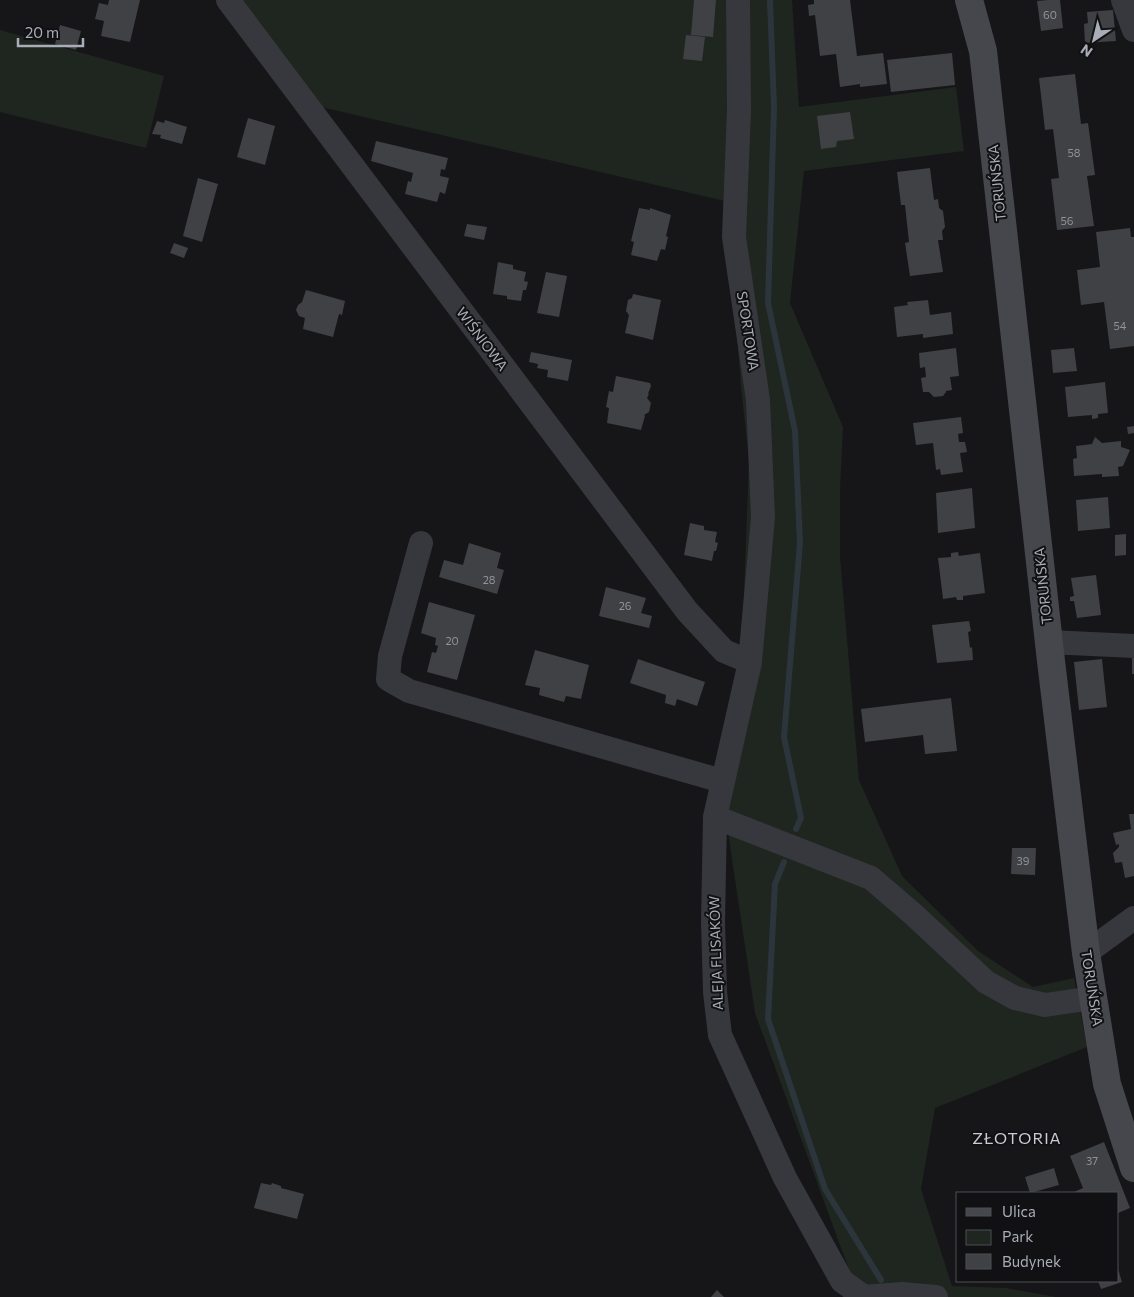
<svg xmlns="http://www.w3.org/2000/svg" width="1134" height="1297" font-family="Commissioner,sans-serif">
  <rect width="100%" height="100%" fill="#161618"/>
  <!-- green -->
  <path fill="#1e261f" d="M 240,0 L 792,0 L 799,107 L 956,87 L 964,151 L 804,171 L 790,303 L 843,427 L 840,489 L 840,557 L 859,780 L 902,876 L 978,951 L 1033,987 L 1074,978 L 1087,1047 L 935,1108 L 921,1189 L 952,1286 L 1006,1288 L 1056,1297 L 859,1297 L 755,1013 L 725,812 L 742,647 L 749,461 L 741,386 L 734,298 L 746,206 L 317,106 Z
    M 0,30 L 164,76 L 146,148 L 0,112 Z"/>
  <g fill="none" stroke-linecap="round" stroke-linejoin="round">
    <!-- stream -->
    <path stroke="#2c353c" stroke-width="6" d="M 770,0 L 774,107 L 768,303 L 795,431 L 800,543 L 784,737 L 801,818 L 796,829
      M 784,862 L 775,884 L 768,1019 L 825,1189 L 881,1280"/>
  </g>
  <!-- building -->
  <path fill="#404145" d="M 109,0 L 140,0 L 130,42 L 101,36 L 104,21 L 95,19 L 99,3 L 108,5 Z
    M 694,0 L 716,0 L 713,37 L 691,35 Z
    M 814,0 L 850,0 L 857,56 L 883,53 L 887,84 L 860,87 L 860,84 L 840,87 L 836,54 L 820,56 L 815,15 L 809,16 L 808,5 L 814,4 Z
    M 1048,0 L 1060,0 L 1063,28 L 1041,31 L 1037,1 Z
    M 1113,10 L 1116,41 L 1085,43 L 1084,24 L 1088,23 L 1087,12 Z
    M 60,25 L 81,31 L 76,50 L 55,44 Z
    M 686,35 L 705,37 L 702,61 L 683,59 Z
    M 952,53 L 955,85 L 891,92 L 887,60 Z
    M 1075,74 L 1081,124 L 1088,123 L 1095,175 L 1087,176 L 1094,226 L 1057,230 L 1051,179 L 1059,178 L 1053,129 L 1045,130 L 1039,78 Z
    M 850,112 L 854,139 L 837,141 L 836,147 L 821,149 L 817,116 Z
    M 248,118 L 275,126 L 265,165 L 237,157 Z
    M 165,120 L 187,127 L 182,144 L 160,138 L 161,135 L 152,134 L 157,121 L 164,123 Z
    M 376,141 L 448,158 L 445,170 L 441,169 L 440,176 L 449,178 L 445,194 L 440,192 L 437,202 L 405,194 L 408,181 L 411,182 L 413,173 L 371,161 Z
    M 930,168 L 934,200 L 938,199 L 939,208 L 943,211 L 945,227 L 942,231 L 943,240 L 938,240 L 943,272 L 910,276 L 905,243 L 909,242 L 905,205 L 901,205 L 897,172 Z
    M 198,178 L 218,184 L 202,242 L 183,236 Z
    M 639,208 L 650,210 L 650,208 L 671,215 L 666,236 L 668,237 L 665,250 L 661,249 L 657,261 L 631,255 L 634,242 L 631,241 Z
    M 467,224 L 487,227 L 484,240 L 464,236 Z
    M 1130,228 L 1131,237 L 1134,237 L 1134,346 L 1110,349 L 1104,302 L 1081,305 L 1077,270 L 1100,267 L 1096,232 Z
    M 174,243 L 188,248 L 184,258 L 170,253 Z
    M 498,262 L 513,265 L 513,269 L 526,272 L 524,281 L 528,282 L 526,290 L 523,290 L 521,301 L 507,299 L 507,296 L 493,294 Z
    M 546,272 L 567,276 L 559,317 L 537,313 Z
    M 306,290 L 345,301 L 342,315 L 339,314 L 333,337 L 303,329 L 305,318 L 299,316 L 296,310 L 298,305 L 302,302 Z
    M 633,294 L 661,300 L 653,340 L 625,333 L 629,315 L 626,311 L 628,300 L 632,298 Z
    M 928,300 L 930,315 L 951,312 L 953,334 L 923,338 L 923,334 L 897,337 L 894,307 L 908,305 L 907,302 Z
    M 956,348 L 959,376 L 950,377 L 952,390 L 946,391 L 946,392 L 943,396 L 934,397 L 929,392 L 923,392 L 921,378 L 926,377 L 925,367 L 920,368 L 919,353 Z
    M 1074,348 L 1077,371 L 1053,373 L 1051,350 Z
    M 531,352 L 572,360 L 568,381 L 547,377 L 548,370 L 537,368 L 538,364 L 529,362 Z
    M 616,376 L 650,383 L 651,386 L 648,394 L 649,394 L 647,398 L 651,403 L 649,412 L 644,415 L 645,416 L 641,430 L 607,423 L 609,408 L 606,407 L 609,391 L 613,392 Z
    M 1105,382 L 1108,413 L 1098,414 L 1098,418 L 1092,419 L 1092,415 L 1068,417 L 1065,387 Z
    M 961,417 L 963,433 L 958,434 L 959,442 L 965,442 L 967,452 L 960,453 L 963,472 L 941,475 L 940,469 L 936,470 L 933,443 L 916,445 L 913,423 Z
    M 1134,426 L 1134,433 L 1128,434 L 1127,427 Z
    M 1095,437 L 1102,443 L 1121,441 L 1121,447 L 1130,450 L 1123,466 L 1118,467 L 1119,476 L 1102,477 L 1102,474 L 1074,476 L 1073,459 L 1077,458 L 1076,446 L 1092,444 Z
    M 972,488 L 975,528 L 938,533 L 936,493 Z
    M 1108,497 L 1110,528 L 1078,531 L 1076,500 Z
    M 690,523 L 704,526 L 704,530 L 717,532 L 715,542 L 718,543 L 716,551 L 714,551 L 712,561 L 684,555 Z
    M 1126,534 L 1126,555 L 1115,556 L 1115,535 Z
    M 469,543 L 501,553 L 497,568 L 504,570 L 497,594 L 439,577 L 444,560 L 463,565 Z
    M 958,552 L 959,556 L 980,553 L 985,593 L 963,596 L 963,600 L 957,600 L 956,597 L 943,599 L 938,558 L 951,557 L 951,553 Z
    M 1096,575 L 1101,615 L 1077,618 L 1074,601 L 1070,601 L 1070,597 L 1074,596 L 1071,578 Z
    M 606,587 L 646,598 L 641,613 L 652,616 L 649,628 L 599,616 Z
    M 429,602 L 475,615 L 457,680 L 427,672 L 432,652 L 436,653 L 438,646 L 435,645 L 436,638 L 421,633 Z
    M 969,621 L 971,631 L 968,632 L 970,648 L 972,647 L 973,660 L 937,663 L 932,625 Z
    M 535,650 L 589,665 L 581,699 L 566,696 L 564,702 L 539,695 L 540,688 L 525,685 Z
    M 1132,657 L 1134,657 L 1134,674 L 1132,674 Z
    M 638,659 L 705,682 L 697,706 L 677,699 L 675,706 L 665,703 L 666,695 L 630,683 Z
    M 1102,659 L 1107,707 L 1079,710 L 1074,662 Z
    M 951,698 L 957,751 L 925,754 L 923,735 L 865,742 L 861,709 Z
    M 1129,814 L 1134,814 L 1134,876 L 1125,878 L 1122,862 L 1115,863 L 1113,853 L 1119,847 L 1119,844 L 1116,845 L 1113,833 L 1131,829 Z
    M 1012,848 L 1036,848 L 1035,875 L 1011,874 Z
    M 1104,1142 L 1130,1208 L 1118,1213 L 1118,1193 L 1075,1193 L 1074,1192 L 1083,1188 L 1070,1156 Z
    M 1054,1168 L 1059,1185 L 1030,1193 L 1025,1177 Z
    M 261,1183 L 271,1185 L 272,1183 L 281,1186 L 281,1188 L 304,1194 L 297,1219 L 254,1208 Z
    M 1118,1269 L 1122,1282 L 1101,1289 L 1098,1281 L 1118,1281 Z
    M 717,1290 L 724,1297 L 711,1297 Z"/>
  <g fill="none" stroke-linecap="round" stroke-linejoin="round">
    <!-- street -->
    <path stroke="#37383d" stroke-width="24" d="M 228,0 L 687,611 L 724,651 L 750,662
      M 738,0 L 739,110 L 734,237 L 758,400 L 763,517 L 750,662 L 715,817 L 713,922 L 715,992 L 720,1035 L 785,1178 L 842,1281 L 864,1297 L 902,1294 L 936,1297
      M 1123,0 L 1134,30
      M 421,543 L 390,656 L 388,679 L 409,691 L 722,781
      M 1049,642 L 1134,646
      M 715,817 L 871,878 L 913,914 L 986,982 L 1015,998 L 1045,1005 L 1093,998
      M 1086,953 L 1134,918"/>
    <!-- secondary -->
    <path stroke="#45474d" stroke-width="28" d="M 969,0 L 983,51 L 1051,661 L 1086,953 L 1107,1084 L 1134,1168"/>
  </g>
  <g text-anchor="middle" stroke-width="4" stroke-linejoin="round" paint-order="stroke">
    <!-- number labels -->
    <g font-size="11" fill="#8e929b">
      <text x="1050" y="19">60</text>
      <text x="1074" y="157">58</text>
      <text x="1067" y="225">56</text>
      <text x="1120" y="330">54</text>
      <text x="489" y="584">28</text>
      <text x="625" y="610">26</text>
      <text x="452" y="645">20</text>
      <text x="1023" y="865">39</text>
      <text x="1092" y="1165">37</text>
    </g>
    <!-- street labels -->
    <g font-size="14" fill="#a8adb8" stroke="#111113">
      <text transform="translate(997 183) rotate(-96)" y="5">TORUŃSKA</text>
      <text transform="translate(748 331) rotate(81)" y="5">SPORTOWA</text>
      <text transform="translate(482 339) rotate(53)" y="5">WIŚNIOWA</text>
      <text transform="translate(1043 586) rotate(-96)" y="5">TORUŃSKA</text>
      <text transform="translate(716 953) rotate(-92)" y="5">ALEJA FLISAKÓW</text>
      <text transform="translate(1092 988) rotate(81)" y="5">TORUŃSKA</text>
    </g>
    <!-- quarter labels -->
    <g font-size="16" letter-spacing="1" fill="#c9ccd4" stroke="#111113">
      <text x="1017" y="1144">ZŁOTORIA</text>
    </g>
  </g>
  <!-- legend -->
  <rect x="956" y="1192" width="162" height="90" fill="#111113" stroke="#4d4f55"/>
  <rect x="966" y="1208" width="25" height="8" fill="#45474d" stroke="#4d4f55"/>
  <text x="1002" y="1217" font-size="15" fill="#a8adb8">Ulica</text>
  <rect x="966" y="1230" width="25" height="15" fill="#1e261f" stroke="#4d4f55"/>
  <text x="1002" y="1242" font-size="15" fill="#a8adb8">Park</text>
  <rect x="966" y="1254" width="25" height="15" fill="#404145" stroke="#4d4f55"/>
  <text x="1002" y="1267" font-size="15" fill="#a8adb8">Budynek</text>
  <!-- north arrow -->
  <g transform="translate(1094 40) rotate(215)" stroke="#111113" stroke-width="4" paint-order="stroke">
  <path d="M0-4L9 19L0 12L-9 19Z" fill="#a8adb8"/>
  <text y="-8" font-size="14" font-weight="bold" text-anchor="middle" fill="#a8adb8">N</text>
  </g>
  <!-- scale -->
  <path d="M18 38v8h65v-8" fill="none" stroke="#a8adb8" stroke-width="2.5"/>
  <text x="25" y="38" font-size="15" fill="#a8adb8" stroke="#111113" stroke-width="4" paint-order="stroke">20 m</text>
</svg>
